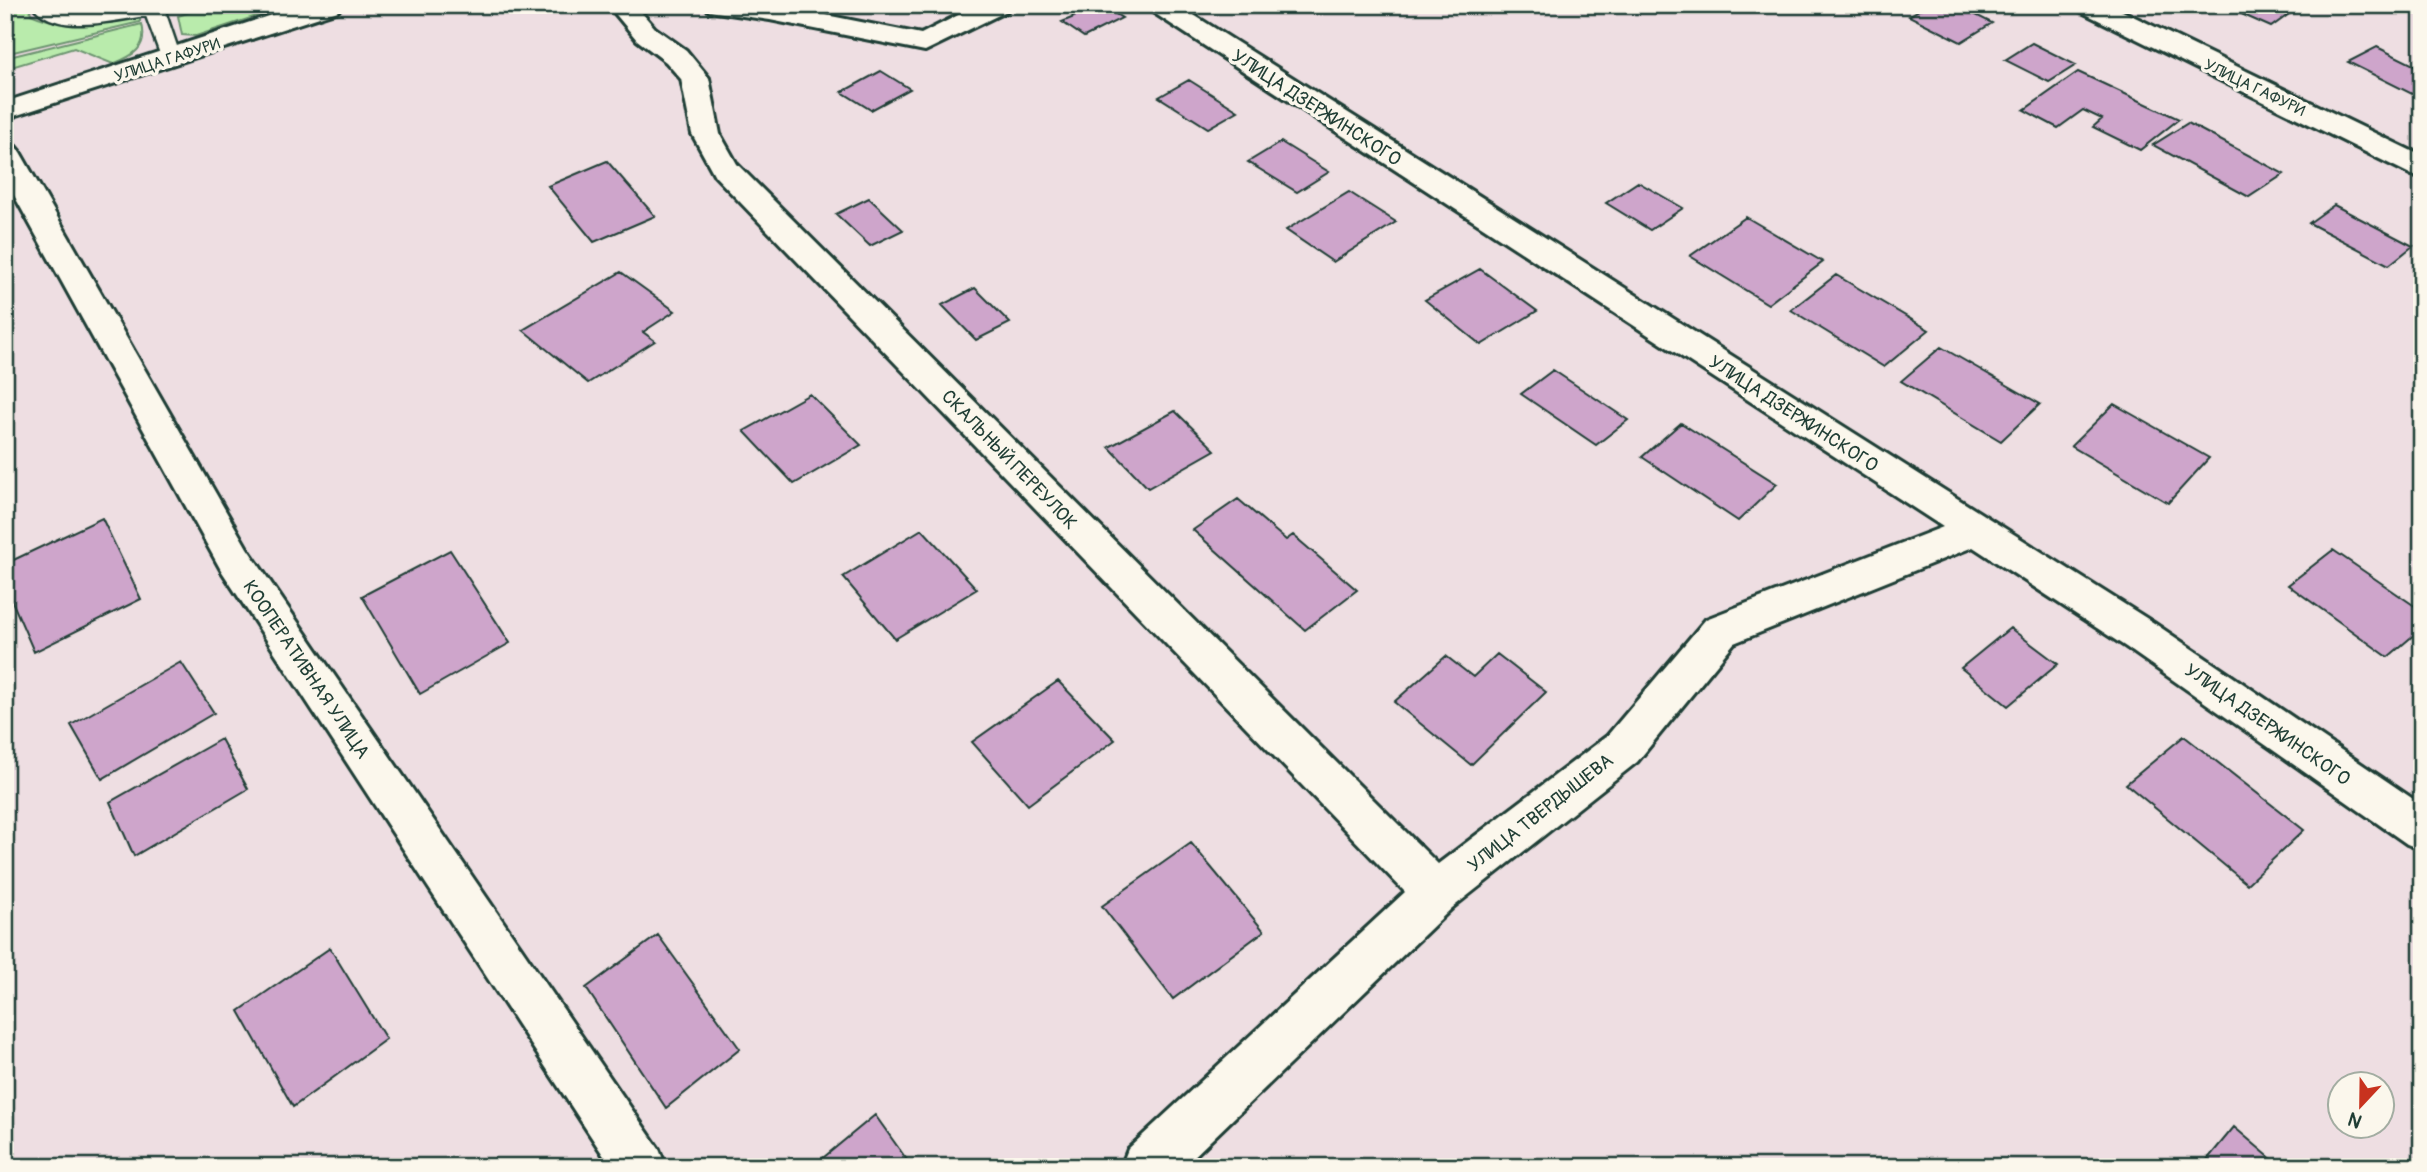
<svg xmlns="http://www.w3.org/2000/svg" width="2427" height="1172" font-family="Pangolin,sans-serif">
  <rect width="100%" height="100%" fill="#eedee2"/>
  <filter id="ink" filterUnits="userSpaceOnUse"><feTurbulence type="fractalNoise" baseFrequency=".0143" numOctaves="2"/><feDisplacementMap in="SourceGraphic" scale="14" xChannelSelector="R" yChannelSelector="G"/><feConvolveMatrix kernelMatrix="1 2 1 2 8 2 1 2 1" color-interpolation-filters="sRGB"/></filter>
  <g filter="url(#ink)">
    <!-- built -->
    <path fill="#e4cddb" d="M 5,5 L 207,5 L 5,56 Z"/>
    <!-- green -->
    <path fill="#b9ebac" stroke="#6c9470" stroke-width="2" d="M 5,5 L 29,5 L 31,14 C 69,32 101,16 140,19 L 140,22 L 5,54 Z
      M 211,5 L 290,5 L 196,36 L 182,35 L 178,16 Z
      M 142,24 C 148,48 133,56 113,64 L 74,48 L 5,69 L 5,58 Z"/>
    <!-- building -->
    <path fill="#cea5cb" stroke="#1f3d34" stroke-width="2" d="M 1056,5 L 1101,5 L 1122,18 L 1084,37 L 1062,22 L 1074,17 Z
      M 1927,5 L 1956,5 L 1992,23 L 1961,42 L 1909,16 Z
      M 2221,5 L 2277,5 L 2292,12 L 2271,27 Z
      M 2032,43 L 2076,65 L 2049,82 L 2005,60 Z
      M 2377,47 L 2422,69 L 2422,99 L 2348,62 Z
      M 881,71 L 910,89 L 871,110 L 842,92 Z
      M 2078,72 L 2179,119 L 2140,150 L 2093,127 L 2102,119 L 2083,110 L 2058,128 L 2024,110 Z
      M 1189,80 L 1238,111 L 1208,128 L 1159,97 Z
      M 2188,123 L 2284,174 L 2249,197 L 2153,145 Z
      M 1281,142 L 1329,172 L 1297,192 L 1248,162 Z
      M 607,161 L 655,216 L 594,242 L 548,186 Z
      M 1638,182 L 1683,208 L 1650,230 L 1606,203 Z
      M 1349,192 L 1396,222 L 1333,262 L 1286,230 Z
      M 869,198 L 903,230 L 870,246 L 836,214 Z
      M 2334,205 L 2413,246 L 2389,265 L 2309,223 Z
      M 1746,217 L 1823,262 L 1768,304 L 1690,256 Z
      M 1480,269 L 1537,311 L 1481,345 L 1425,300 Z
      M 621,272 L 675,311 L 643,332 L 655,341 L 588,383 L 523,330 Z
      M 1836,275 L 1929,330 L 1884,367 L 1791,310 Z
      M 975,288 L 1010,323 L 976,340 L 942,305 Z
      M 1941,347 L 2040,404 L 2001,441 L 1901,381 Z
      M 1553,370 L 1628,420 L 1596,445 L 1521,394 Z
      M 810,394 L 861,445 L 794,484 L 744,431 Z
      M 2114,404 L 2209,458 L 2168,503 L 2071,446 Z
      M 1175,411 L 1215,450 L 1148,488 L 1109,447 Z
      M 1681,423 L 1777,484 L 1738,521 L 1642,457 Z
      M 1238,499 L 1286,540 L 1293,535 L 1357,590 L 1305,630 L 1193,530 Z
      M 102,518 L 141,599 L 34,652 L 5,585 L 5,564 Z
      M 922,529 L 977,589 L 895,639 L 843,577 Z
      M 450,550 L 510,643 L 420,694 L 362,596 Z
      M 2333,550 L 2422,611 L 2422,628 L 2388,657 L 2288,585 Z
      M 2010,628 L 2058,664 L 2008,706 L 1961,668 Z
      M 1497,654 L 1546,692 L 1471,765 L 1394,702 L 1446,656 L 1473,677 Z
      M 181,662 L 214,713 L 102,779 L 71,725 Z
      M 1058,681 L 1115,740 L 1028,805 L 972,742 Z
      M 2184,736 L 2304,830 L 2247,884 L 2126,784 Z
      M 221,739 L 248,789 L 134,856 L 110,802 Z
      M 1191,843 L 1264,931 L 1173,999 L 1102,906 Z
      M 658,935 L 740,1049 L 666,1108 L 586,988 Z
      M 330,948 L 386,1039 L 293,1107 L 239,1011 Z
      M 875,1115 L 912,1167 L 812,1167 Z
      M 2234,1127 L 2281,1167 L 2201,1167 Z"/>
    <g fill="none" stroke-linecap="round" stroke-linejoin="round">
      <!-- service casing -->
      <g stroke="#1f3d34" stroke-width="5">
        <path id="service" d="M 32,5 C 53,5 70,12 91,11 C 116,9 139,5 163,5 L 181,58 L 177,62 L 163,62 L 146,16 C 112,20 56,37 32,5 Z"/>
      </g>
      <!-- minor casing -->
      <g stroke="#1f3d34" stroke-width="6">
        <path id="minor" d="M 302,5 L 342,5 L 338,11 L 5,119 L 5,102 Z
          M 608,5 L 635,5 L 655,28 L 686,50 L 709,78 L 720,134 L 737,164 L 1438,864 L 1607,736 L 1706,619 L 1943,527 L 1151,11 L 1147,5 L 1178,5 L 2154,623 L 2422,805 L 2422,850 L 2407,844 L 2126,647 L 1973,547 L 1734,643 L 1637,762 L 1452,908 L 1183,1167 L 1121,1167 L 1128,1149 L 1405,892 L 715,176 L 692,134 L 681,79 L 666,62 L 637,40 Z
          M 705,5 L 776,5 L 921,34 L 978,5 L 1011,5 L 1007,11 L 925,51 L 770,20 L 709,11 Z
          M 2076,5 L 2110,5 L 2422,156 L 2422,177 L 2412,175 L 2080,11 Z
          M 5,143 L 15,146 L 20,152 L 247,548 L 659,1149 L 666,1167 L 611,1167 L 221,570 L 5,179 Z"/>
      </g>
      <!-- service -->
      <use href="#service" fill="#fbf7ec" fill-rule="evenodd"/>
      <!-- minor -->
      <use href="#minor" fill="#fbf7ec" fill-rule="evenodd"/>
    </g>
  </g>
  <g text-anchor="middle" stroke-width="7" stroke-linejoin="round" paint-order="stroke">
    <!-- far-street labels -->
    <g font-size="16" fill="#1f3d34" stroke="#fbf7ec">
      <text transform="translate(167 59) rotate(-18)" y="6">УЛИЦА ГАФУРИ</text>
      <text transform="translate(2255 87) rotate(26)" y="6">УЛИЦА ГАФУРИ</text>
    </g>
    <!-- street labels -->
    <g font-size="19" fill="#1f3d34" stroke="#fbf7ec">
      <text transform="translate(1317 107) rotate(33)" y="7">УЛИЦА ДЗЕРЖИНСКОГО</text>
      <text transform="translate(1794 413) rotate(33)" y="7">УЛИЦА ДЗЕРЖИНСКОГО</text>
      <text transform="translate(1010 459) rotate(46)" y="7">СКАЛЬНЫЙ ПЕРЕУЛОК</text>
      <text transform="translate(307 669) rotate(56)" y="7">КООПЕРАТИВНАЯ УЛИЦА</text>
      <text transform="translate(2268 724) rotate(35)" y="7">УЛИЦА ДЗЕРЖИНСКОГО</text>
      <text transform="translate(1540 812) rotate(-38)" y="7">УЛИЦА ТВЕРДЫШЕВА</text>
    </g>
  </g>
  <!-- margin -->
  <rect width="2427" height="1172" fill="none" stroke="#fbf7ec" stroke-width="28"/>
  <rect x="14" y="14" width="2399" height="1144" fill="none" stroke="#1f3d34" stroke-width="2.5" filter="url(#ink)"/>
  <!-- north arrow -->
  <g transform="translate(2361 1105) rotate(202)"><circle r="33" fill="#fbf7ec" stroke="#a3ada2" stroke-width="2"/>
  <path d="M0-5L12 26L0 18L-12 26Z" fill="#c8321e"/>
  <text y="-10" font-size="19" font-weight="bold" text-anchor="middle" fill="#1f3d34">N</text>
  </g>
</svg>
